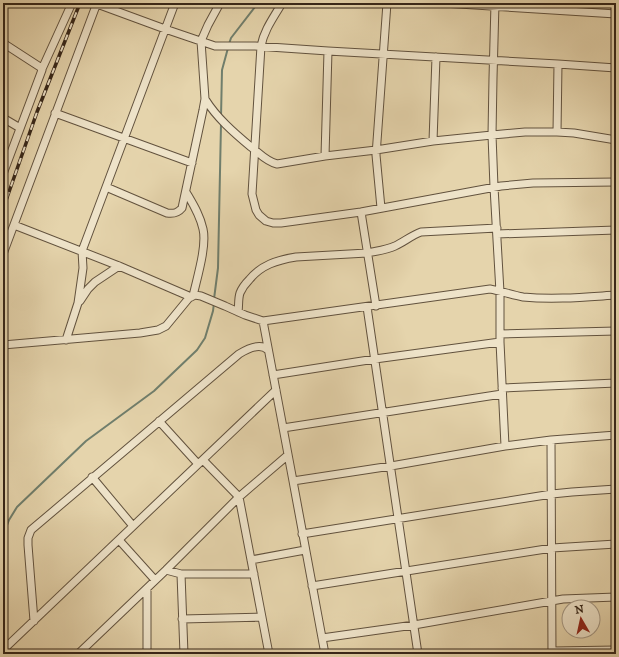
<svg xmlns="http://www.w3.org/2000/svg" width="619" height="657" font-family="'IM FELL DW Pica',serif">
  <rect width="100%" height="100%" fill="#e5d4ac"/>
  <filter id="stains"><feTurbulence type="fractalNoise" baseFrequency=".005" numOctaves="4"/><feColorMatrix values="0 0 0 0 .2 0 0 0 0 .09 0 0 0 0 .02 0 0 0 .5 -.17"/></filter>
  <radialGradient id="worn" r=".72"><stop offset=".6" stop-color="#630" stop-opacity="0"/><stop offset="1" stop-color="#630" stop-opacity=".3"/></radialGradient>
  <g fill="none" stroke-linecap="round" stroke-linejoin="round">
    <!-- stream -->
    <path stroke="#707e6c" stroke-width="2" d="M 229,44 L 231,38 L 258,3
      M 221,117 L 222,70 L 228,48
      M 214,299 L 218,268 L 221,124
      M 3,536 L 9,520 L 17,507 L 86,441 L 154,391 L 197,350 L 205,338 L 213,311 L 214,303"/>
    <!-- street casing -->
    <g stroke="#62523e" stroke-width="9">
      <path id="street" d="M 282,3 C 274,17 264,30 261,46 L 252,194 L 256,210 L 259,215 L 266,221 L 273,223 L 281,223 L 361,212 L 501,186 L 533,183 L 616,182
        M 443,3 L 616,14
        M 495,3 L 493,78 L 492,135 L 494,187 L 500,292 L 500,342 L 505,446
        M 97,4 L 165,29 L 215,46 L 255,46 L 328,51 L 558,64 L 616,68
        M 3,43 L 40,67 L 42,70 L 3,174
        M 42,69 L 72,3
        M 205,99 C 217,118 233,132 251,147 C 259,153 267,162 277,164 L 325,156 L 376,150 L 433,141 L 492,135 L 525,132 L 557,132 L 574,133 L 616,140
        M 55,113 L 192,163
        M 3,118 L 20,128
        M 557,132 L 558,64
        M 433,141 L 436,57
        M 325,156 L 328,51
        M 106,187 L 167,213 C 174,214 178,213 182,208 L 203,110 L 205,99 L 201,41 L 208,25 L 220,3
        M 186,192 C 193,204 200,215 203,229 C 207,246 197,278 193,296
        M 381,208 L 376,155 L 387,3
        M 361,212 L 376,306
        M 14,225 L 119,266 L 191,297
        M 497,234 L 616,230
        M 3,254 L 97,3
        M 80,301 L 88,289 L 95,282 L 119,266
        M 367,307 L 418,654
        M 238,312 C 239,306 238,299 240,293 C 242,288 245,284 249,280 C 261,265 277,260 296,257 L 367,253 C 376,251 387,250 395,246 C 404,242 412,235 421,232 L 497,228
        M 263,321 L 293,481 L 325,654
        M 500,334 L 616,331
        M 66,340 L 78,303 L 83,268 L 82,251 L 175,3
        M 3,345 L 140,333 L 158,330 L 166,326 L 189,298 L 195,295 L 201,296 L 225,306 L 245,315 L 263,321 L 490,289 C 501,291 512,295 523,297 C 554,300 585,297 616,295
        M 273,375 L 375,359 L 500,342
        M 502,388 L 616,383
        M 159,421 L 198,464
        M 283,428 L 502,394
        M 551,440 L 552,654
        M 203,460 L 239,497 L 269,654
        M 92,477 L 133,526
        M 293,481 L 391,466 L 505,446 L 551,440 L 616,435
        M 302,534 L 552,494 L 572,492 L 616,489
        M 119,540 L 155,580
        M 251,560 L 305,550
        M 166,570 L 181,574 L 254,574
        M 181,574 L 184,654
        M 312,586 L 552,548 L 616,544
        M 182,619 L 261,617
        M 34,621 L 28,545 L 28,538 L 31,530 L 239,354 C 247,349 260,342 268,350
        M 322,638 L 414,625 L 563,599 L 616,597
        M 3,650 L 276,390
        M 553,651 L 616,650
        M 78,654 L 166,570 L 239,497 L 288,455
        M 147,654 L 147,589"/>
    </g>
    <!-- street -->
    <use href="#street" stroke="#eee3c9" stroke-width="7"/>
    <!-- rail casing -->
    <g stroke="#362619" stroke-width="3.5">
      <path id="rail" d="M 3,209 L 37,112 L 80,3"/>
    </g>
    <!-- rail -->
    <use href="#rail" stroke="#eee3c9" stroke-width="2" stroke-dasharray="6" stroke-linecap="butt"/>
  </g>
  <!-- margin -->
  <rect width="619" height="657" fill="none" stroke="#e5d4ac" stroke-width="16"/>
  <rect x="4" y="4" width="611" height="649" fill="none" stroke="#362619" stroke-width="2"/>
  <rect x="8" y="8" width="603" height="641" fill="none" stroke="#362619"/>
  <!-- north arrow -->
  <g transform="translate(581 619) rotate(351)"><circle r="19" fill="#eee3c9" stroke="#a49783"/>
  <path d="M0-3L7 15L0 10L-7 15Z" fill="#8f2418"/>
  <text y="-6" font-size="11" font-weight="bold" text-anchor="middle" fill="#362619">N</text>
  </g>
  <rect width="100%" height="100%" filter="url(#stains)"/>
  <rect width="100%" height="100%" fill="url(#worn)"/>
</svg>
